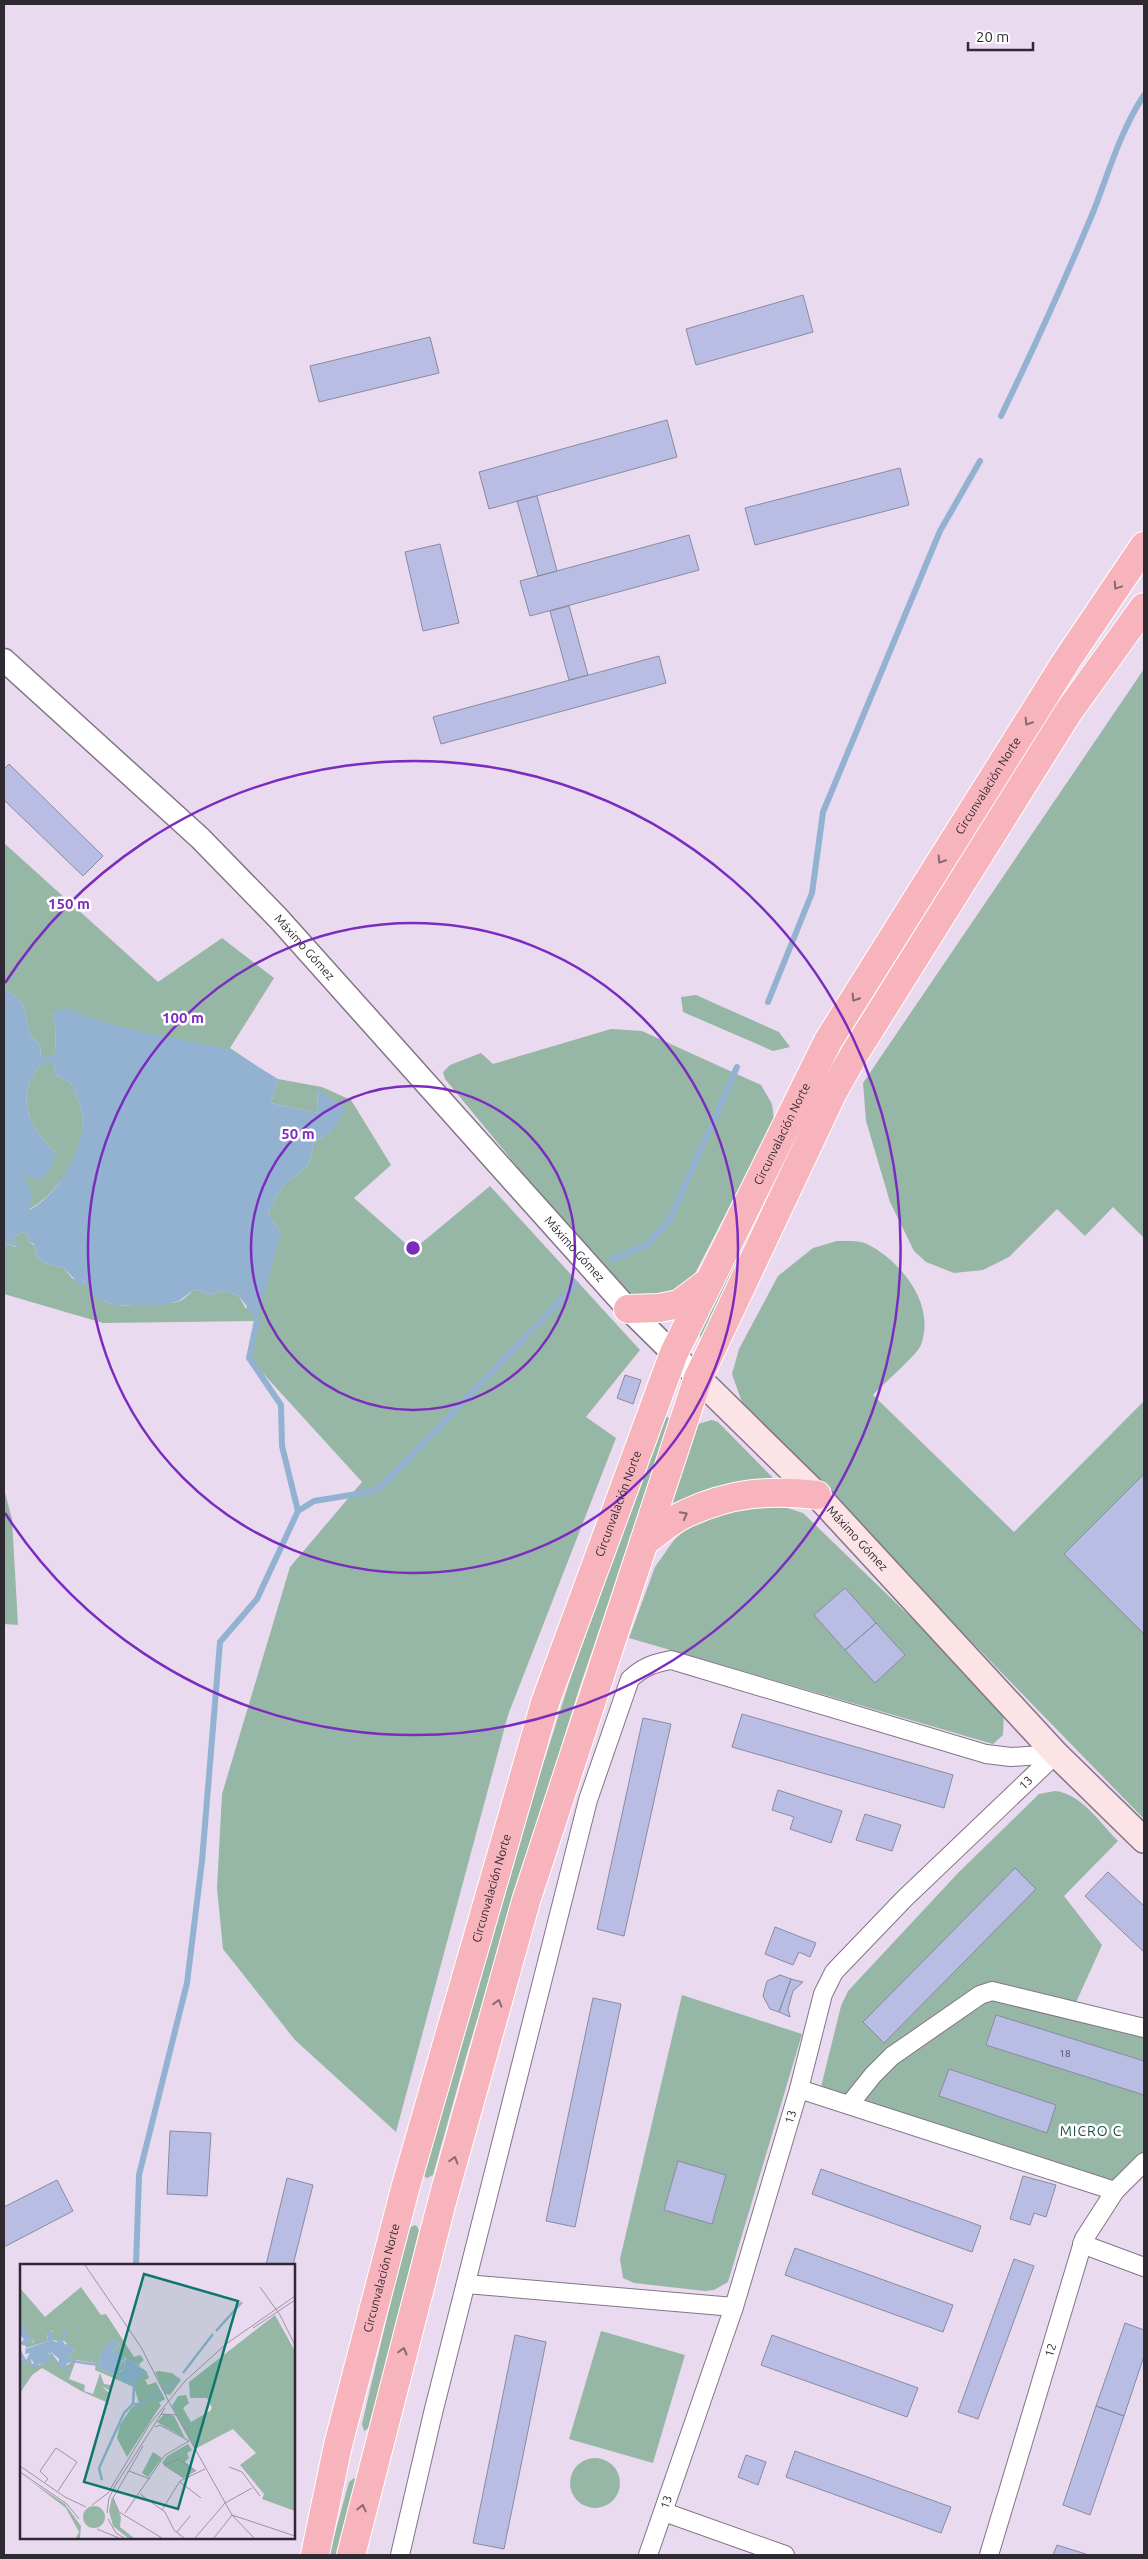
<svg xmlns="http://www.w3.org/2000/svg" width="1148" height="2559" font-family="Ubuntu,sans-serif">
  <rect width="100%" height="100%" fill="#eadaef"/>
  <!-- green -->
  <path fill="#96b7a5" d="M 1144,669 L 1144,1238 L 1113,1207 L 1085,1236 L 1057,1209 L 1009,1257 L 983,1270 L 954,1273 L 926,1262 L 914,1251 L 890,1202 L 866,1121 L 863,1083 Z
    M 4,843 L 158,982 L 222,938 L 274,978 L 230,1048 L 264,1071 L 53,1013 L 56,1028 L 54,1074 L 71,1083 C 74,1092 80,1102 82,1112 C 88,1148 59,1194 28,1210 L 22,1177 L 55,1152 C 28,1126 14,1096 41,1064 L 40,1045 L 30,1035 L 23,1004 L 4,987 Z
    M 696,995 L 779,1032 L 790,1047 L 773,1051 L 683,1012 L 681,997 Z
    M 611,1029 L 642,1031 L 761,1085 L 772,1104 L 774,1120 L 687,1289 L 628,1301 L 445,1079 L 443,1072 L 450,1065 L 481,1053 L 493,1064 Z
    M 278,1079 L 322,1087 L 351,1100 L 391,1165 L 354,1198 L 413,1250 L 490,1186 L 640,1350 L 586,1417 L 616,1438 L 508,1715 L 396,2132 L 295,2040 L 223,1949 L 217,1888 L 222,1794 L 290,1567 L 362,1482 L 249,1358 L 257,1321 L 103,1323 L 4,1294 L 4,1243 L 16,1247 L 18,1244 L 12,1243 L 14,1237 L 24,1232 L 27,1234 L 29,1242 L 34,1245 L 37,1256 L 44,1263 L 64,1268 L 72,1278 L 82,1284 L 86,1280 C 93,1310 131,1307 156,1304 C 163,1303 173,1304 180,1301 C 185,1299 191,1292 195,1289 L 209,1295 L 224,1290 L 239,1296 L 246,1309 L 281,1232 L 268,1214 C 272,1205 278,1191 286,1184 C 302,1168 311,1171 313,1144 L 333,1130 L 317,1090 L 318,1113 L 271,1103 Z
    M 799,1132 L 802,1135 L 705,1338 L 701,1339 L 699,1333 L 795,1133 Z
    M 837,1241 C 846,1241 859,1240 867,1244 C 901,1261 936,1304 921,1345 C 917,1355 883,1384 873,1395 L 1014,1532 L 1144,1401 L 1144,1819 L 744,1408 L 732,1374 L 739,1349 L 778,1276 L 813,1248 Z
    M 663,1416 L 670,1418 L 671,1422 L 579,1689 L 467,2053 L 433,2175 L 427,2178 L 422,2175 L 487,1941 L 569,1683 L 660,1418 Z
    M 712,1420 L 718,1422 L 777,1482 L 668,1514 L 694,1430 L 698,1424 Z
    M 4,1489 L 12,1519 L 18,1625 L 4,1624 Z
    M 775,1504 L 803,1513 L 960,1665 L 1004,1712 L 1003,1735 L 993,1744 L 629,1638 L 655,1567 L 674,1540 L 687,1528 L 726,1509 Z
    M 1055,1791 C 1082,1794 1100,1823 1118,1841 L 1064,1896 L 1102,1945 L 1073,2009 L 1144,2028 L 1144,2162 L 1115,2191 L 819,2095 L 841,2006 L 848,1991 L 959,1872 L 1039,1794 Z
    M 682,1995 L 802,2034 L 728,2282 L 714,2290 L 705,2291 L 634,2283 L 623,2278 L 620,2259 Z
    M 416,2225 L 419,2230 L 372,2426 L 364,2431 L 362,2424 L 408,2228 Z
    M 601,2331 L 685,2355 L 653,2463 L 569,2439 Z
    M570 2483a25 25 0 1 1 50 0a25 25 0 1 1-50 0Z
    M 354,2478 L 358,2481 L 342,2555 L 329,2555 L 349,2482 Z"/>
  <!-- water -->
  <path fill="#93b1d0" d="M 4,987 L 23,1004 L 30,1035 L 40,1045 L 41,1064 C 14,1096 28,1126 55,1152 L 53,1164 L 43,1179 L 22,1177 C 34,1188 32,1195 29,1210 C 59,1196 87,1145 82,1112 C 80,1102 74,1092 71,1083 L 54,1074 L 56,1028 L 53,1013 L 65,1008 L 87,1017 L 137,1031 L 229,1049 L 278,1079 L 271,1103 L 318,1113 L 317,1089 L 346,1108 L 333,1130 L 313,1144 C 311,1171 302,1168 286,1184 C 278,1191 272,1205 268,1214 L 281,1232 L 257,1320 L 239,1296 L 224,1290 L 209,1295 L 195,1289 L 179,1301 L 160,1306 L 135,1306 L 115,1305 L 97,1299 L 85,1283 L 85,1280 L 81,1286 L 64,1268 L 44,1263 L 37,1256 L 34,1244 L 29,1242 L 27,1234 L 24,1232 L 14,1237 L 12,1243 L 19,1244 L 18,1247 L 4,1243 Z"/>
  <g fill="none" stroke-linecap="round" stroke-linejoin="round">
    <!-- stream -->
    <path stroke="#93b1d0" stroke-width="6" d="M 1001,416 C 1034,348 1065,280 1094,210 C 1109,171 1121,130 1144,95
      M 768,1002 L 812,893 L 823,812 L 940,531 L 980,461
      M 33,1060 L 60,1059
      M 612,1259 L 646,1245 L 670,1220 L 737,1067
      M 298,1511 L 314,1501 L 369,1492 L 382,1486 L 576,1284
      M 136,2265 L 139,2175 L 187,1983 L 202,1861 L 220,1642 L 257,1599 L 298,1511 L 282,1446 L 281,1405 L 249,1358 L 257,1320 L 254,1312"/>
  </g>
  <!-- building -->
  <path fill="#b9bde4" stroke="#888ba0" d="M 803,295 L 813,332 L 696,365 L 686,329 Z
    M 430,337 L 439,373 L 319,402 L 310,366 Z
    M 667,420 L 677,457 L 489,509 L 479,472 Z
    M 900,468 L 909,505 L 755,545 L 745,508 Z
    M 537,496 L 557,571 L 538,576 L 517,501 Z
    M 689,535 L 699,570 L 530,616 L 520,581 Z
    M 440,544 L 459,623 L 423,631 L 405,552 Z
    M 569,606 L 588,675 L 569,680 L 550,611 Z
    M 659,656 L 666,683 L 441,744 L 433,717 Z
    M 9,764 L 103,856 L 83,876 L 4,800 L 4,769 Z
    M 625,1375 L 641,1380 L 633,1404 L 617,1398 Z
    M 1144,1474 L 1144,1634 L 1064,1554 Z
    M 845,1588 L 876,1623 L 845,1650 L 814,1615 Z
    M 876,1623 L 905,1655 L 875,1683 L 845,1650 Z
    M 742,1714 L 953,1775 L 944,1808 L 732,1747 Z
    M 643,1718 L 671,1724 L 624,1936 L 597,1929 Z
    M 778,1790 L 842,1811 L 831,1843 L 790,1829 L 794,1817 L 772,1810 Z
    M 865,1814 L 901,1825 L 892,1851 L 856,1840 Z
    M 1015,1868 L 1036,1889 L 884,2043 L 863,2022 Z
    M 1108,1872 L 1144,1906 L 1144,1952 L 1085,1896 Z
    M 775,1927 L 816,1943 L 810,1957 L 799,1952 L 793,1965 L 765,1954 Z
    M 780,1975 L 791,1979 L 779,2012 L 770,2009 L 763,1996 L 767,1981 Z
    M 791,1979 L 803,1982 L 793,1991 L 788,2009 L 790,2017 L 779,2012 Z
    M 593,1998 L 621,2004 L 575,2227 L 546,2221 Z
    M 996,2015 L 1144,2061 L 1144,2095 L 986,2045 Z
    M 949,2069 L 1056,2105 L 1047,2133 L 939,2096 Z
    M 170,2131 L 211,2133 L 207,2196 L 167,2194 Z
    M 678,2161 L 726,2175 L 712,2224 L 664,2210 Z
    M 821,2169 L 981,2226 L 972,2252 L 812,2194 Z
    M 1023,2176 L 1056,2185 L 1046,2217 L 1034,2213 L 1030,2225 L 1010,2219 Z
    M 287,2178 L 313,2185 L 293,2265 L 266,2265 Z
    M 57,2180 L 73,2211 L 4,2247 L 4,2207 Z
    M 795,2248 L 953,2305 L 943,2332 L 785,2275 Z
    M 1014,2259 L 1034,2266 L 978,2419 L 958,2412 Z
    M 1125,2323 L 1144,2330 L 1144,2356 L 1124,2416 L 1096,2406 Z
    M 515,2335 L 546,2342 L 504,2549 L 473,2543 Z
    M 772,2335 L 918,2388 L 907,2417 L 761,2365 Z
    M 1096,2406 L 1124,2416 L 1090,2515 L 1063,2505 Z
    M 795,2451 L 951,2507 L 941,2533 L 786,2477 Z
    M 746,2455 L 766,2462 L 758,2485 L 738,2477 Z
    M 1057,2545 L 1089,2555 L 1053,2555 Z"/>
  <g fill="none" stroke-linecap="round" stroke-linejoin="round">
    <!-- minor casing -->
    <g stroke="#837587" stroke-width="20">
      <g id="minor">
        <path d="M 799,2089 L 1115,2191"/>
        <path d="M 849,2105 L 873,2075 L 892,2056 L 980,1995 L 992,1991 L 1144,2028"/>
        <path d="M 1082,2244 L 1144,2267"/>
        <path d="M 466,2284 L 734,2307"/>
        <path d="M 664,2512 L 785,2555"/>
        <path d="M 400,2555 L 433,2413 L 588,1800 L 630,1679 C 643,1667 654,1663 671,1660 L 986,1754 L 1011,1757 L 1056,1754"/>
        <path id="s1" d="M 648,2555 L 734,2307 L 799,2089 L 823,1994 L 834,1972 L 904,1899 L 1056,1754"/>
        <path id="s2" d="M 989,2555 L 1084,2239 L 1115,2191 L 1144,2162"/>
      </g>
    </g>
    <!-- tertiary casing -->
    <g stroke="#837587" stroke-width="25">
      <g id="tertiary">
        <path id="s3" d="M 4,660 L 200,838 L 279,919 L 628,1309 L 698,1378"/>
      </g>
    </g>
    <!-- secondary casing -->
    <g stroke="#837587" stroke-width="28">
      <g id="secondary">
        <path id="s4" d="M 698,1378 L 817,1495 L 1056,1754 L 1144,1840"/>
      </g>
    </g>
    <!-- trunk casing -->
    <g stroke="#fff" stroke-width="30">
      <g id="trunk">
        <path d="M 628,1309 L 659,1308 L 679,1304 L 707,1283"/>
        <path d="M 644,1542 C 657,1533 671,1520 685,1514 C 732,1492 767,1490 817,1495"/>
        <path id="s5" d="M 315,2555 L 338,2445 L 405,2189 L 545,1703 L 674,1353 L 828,1041 L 1067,660 L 1144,546"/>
        <path d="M 351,2555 L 443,2198 L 526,1901 L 644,1542 L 698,1378 L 833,1092 L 855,1053 L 1069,711 L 1144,607"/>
      </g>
    </g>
    <!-- minor -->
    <use href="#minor" stroke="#fff" stroke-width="18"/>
    <!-- tertiary -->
    <use href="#tertiary" stroke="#fff" stroke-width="22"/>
    <!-- secondary -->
    <use href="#secondary" stroke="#fce3e6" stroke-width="25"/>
    <!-- trunk -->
    <use href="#trunk" stroke="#f8b4bc" stroke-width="28"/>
  </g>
  <!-- one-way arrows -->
  <defs><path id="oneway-chevron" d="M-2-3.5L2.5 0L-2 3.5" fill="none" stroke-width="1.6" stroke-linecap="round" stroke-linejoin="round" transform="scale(1.25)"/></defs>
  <g stroke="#896870">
    <use href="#oneway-chevron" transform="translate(1117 586) rotate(124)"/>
    <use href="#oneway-chevron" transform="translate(1028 722) rotate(122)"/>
    <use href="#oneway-chevron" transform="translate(941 860) rotate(122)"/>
    <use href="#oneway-chevron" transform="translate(855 998) rotate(122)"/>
    <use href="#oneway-chevron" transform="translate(684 1515) rotate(-28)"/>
    <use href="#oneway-chevron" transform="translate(498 2003) rotate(-74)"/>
    <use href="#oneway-chevron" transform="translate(454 2160) rotate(-74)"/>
    <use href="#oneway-chevron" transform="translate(403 2351) rotate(-75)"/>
    <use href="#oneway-chevron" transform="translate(362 2508) rotate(-77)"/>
  </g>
  <!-- distance rings -->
  <g fill="none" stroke="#7b2cbf" stroke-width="2.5">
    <circle cx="413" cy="1248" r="162"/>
    <circle cx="413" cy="1248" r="325"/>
    <path d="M5 983A487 487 0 1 1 5 1513"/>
  </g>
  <g text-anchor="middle" stroke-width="5" stroke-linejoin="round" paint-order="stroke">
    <!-- number labels -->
    <g font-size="10" fill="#524e5e">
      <text x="1065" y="2057">18</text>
    </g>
    <!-- street labels -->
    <g font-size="12" fill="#2f2931" stroke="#fff">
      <text dy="4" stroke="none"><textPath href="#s5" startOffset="1905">Circunvalación Norte</textPath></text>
      <text dy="4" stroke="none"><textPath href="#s3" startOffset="416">Máximo Gómez</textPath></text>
      <text dy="4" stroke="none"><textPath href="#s5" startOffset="1500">Circunvalación Norte</textPath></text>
      <text dy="4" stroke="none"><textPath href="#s3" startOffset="821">Máximo Gómez</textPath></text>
      <text dy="4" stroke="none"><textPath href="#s5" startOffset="1095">Circunvalación Norte</textPath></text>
      <text dy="4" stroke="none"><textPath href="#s4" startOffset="226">Máximo Gómez</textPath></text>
      <text dy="4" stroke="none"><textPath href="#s1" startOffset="882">13</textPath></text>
      <text dy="4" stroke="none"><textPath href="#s5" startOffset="690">Circunvalación Norte</textPath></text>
      <text dy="4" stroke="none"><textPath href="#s1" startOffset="461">13</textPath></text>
      <text dy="4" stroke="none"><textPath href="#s5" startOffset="285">Circunvalación Norte</textPath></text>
      <text dy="4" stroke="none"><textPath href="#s2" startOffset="214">12</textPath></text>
      <text dy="4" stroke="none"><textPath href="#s1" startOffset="56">13</textPath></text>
    </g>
    <!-- neighbourhood labels -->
    <g font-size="14" letter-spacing="1" fill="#1b5247" stroke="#fff">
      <text x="1091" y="2136">MICRO C</text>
    </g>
  </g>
  <!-- overview -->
  <g transform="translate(20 2264)">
    <rect width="275" height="275" fill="#eadaef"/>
    <path d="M 61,23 L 81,51 L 86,50 L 114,93 L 120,91 L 124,96 L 119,100 L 121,103 L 105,93 L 104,104 L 98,109 L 103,96 L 92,87 L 100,81 L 93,75 L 80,91 L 79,105 L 97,111 L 102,118 L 113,121 L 124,108 L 122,104 L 127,108 L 129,114 L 125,116 L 128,121 L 136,118 L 145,135 L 139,139 L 141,141 L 107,193 L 97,174 L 100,161 L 111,144 L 119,139 L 114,123 L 75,106 L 76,99 L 56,96 L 49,115 L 65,121 L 64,127 L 73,130 L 80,109 L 84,120 L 91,121 L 90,127 L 82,122 L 90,130 L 88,142 L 86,138 L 61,127 L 22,104 L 12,111 L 0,129 L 0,95 L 5,97 L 4,102 L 11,95 L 12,102 L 24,100 L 33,92 L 28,89 L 30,87 L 43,104 L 52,98 L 49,92 L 54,86 L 43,76 L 40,78 L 30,75 L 33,66 L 27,70 L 28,77 L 6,84 L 6,78 L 10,76 L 13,79 L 14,75 L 10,74 L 1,58 L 0,24 L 25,53 ZM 255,51 L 275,87 L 275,247 L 242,235 L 244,230 L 220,201 L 236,189 L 213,165 L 175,185 L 152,142 L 158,132 L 166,131 L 169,139 L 163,144 L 171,158 L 190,147 L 192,144 L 187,134 L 170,134 L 169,118 ZM 139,107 L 152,109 L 161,116 L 150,131 L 145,130 L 135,108 ZM 144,150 L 154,152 L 165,174 L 137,158 ZM 168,180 L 172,186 L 167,189 L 169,194 L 165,198 L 176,207 L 164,214 L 142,199 L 147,192 ZM 133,188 L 142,194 L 128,213 L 122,209 ZM 8,215 L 45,240 L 61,262 L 60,274 L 56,274 L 59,268 L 46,244 ZM 92,233 L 101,253 L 100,263 L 114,274 L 108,274 L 93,262 L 89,247 ZM63 253a11 11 0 1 1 22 0a11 11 0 1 1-22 0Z" fill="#96b7a5"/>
    <path d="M 0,55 L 10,74 L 14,75 L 11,80 L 10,76 L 6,78 L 8,81 L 6,85 L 28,77 L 27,69 L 32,66 L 32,72 L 36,73 L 32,76 L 36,78 L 42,76 L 43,68 L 48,68 L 43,78 L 46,81 L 47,79 L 49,77 L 48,79 L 54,86 L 49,92 L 52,98 L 46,100 L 49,105 L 44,107 L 34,97 L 39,98 L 39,95 L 30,87 L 28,90 L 34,91 L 27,101 L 19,100 L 13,104 L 9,101 L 14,99 L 11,95 L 4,103 L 3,95 L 0,99 L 0,84 L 6,96 L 10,89 L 5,90 L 6,82 L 0,80 L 4,75 L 0,71 ZM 93,75 L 100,81 L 92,87 L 103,92 L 99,109 L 104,104 L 106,93 L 127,108 L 118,115 L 114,123 L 102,118 L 97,111 L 79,105 L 80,89 Z" fill="#93b1d0"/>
    <path fill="none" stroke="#93b1d0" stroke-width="2.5" d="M 196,67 L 222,38M 51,97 L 79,101M 163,109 L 193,70M 145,127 L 159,114M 113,140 L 121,140 L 141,128M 82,216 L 79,204 L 104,149 L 113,140 L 114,123"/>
    <path fill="none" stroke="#9f93a3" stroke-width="1" d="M 65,1 L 121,83 L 149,138M 240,23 L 260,51 L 275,81M 233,64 L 275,36M 149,138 L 212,251 L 275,272M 141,150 L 156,151M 135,163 L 140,161 L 169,177M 123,182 L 93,234 L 99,248 L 142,274M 144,201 L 159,195 L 176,207M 144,201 L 164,214M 0,202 L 45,233 L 66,243M 209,203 L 222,208 L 240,232M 109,207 L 130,215M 0,208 L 47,240 L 59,255M 25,218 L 28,215 L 20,207 L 36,184 L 57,198 L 38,227M 160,218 L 181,234M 120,230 L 145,248 L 154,266 L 164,274M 72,241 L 88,229 L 129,161 L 165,117 L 206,80 L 275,32M 142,246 L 160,217 L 185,205M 87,249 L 89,234 L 95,222 L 145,144M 105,249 L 145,191 L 169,177M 88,255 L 96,269 L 104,274M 77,265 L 99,274M 157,268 L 170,252M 175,274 L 205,239 L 232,224M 194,274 L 212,251 L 234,274"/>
    <path fill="#0f766e" fill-opacity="0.15" stroke="#0f766e" stroke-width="2.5" d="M 124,10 L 218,37 L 158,245 L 64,218 Z"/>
    <rect width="275" height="275" fill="none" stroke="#2f2931" stroke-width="2.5"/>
  </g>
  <circle cx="413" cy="1248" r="8" fill="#7b2cbf" stroke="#fff" stroke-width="2.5"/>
  <g font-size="15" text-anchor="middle" font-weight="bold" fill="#7b2cbf" stroke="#fff" stroke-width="5" stroke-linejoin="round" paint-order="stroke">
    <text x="69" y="909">150 m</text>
    <text x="183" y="1023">100 m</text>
    <text x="298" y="1139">50 m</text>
  </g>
  <!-- border -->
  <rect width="1148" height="2559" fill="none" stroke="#2f2931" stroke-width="10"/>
  <!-- scale -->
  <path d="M968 42v8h65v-8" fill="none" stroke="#2f2931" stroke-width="2.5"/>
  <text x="976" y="42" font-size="15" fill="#2f2931" stroke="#ffffff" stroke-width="4" paint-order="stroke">20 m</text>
</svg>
